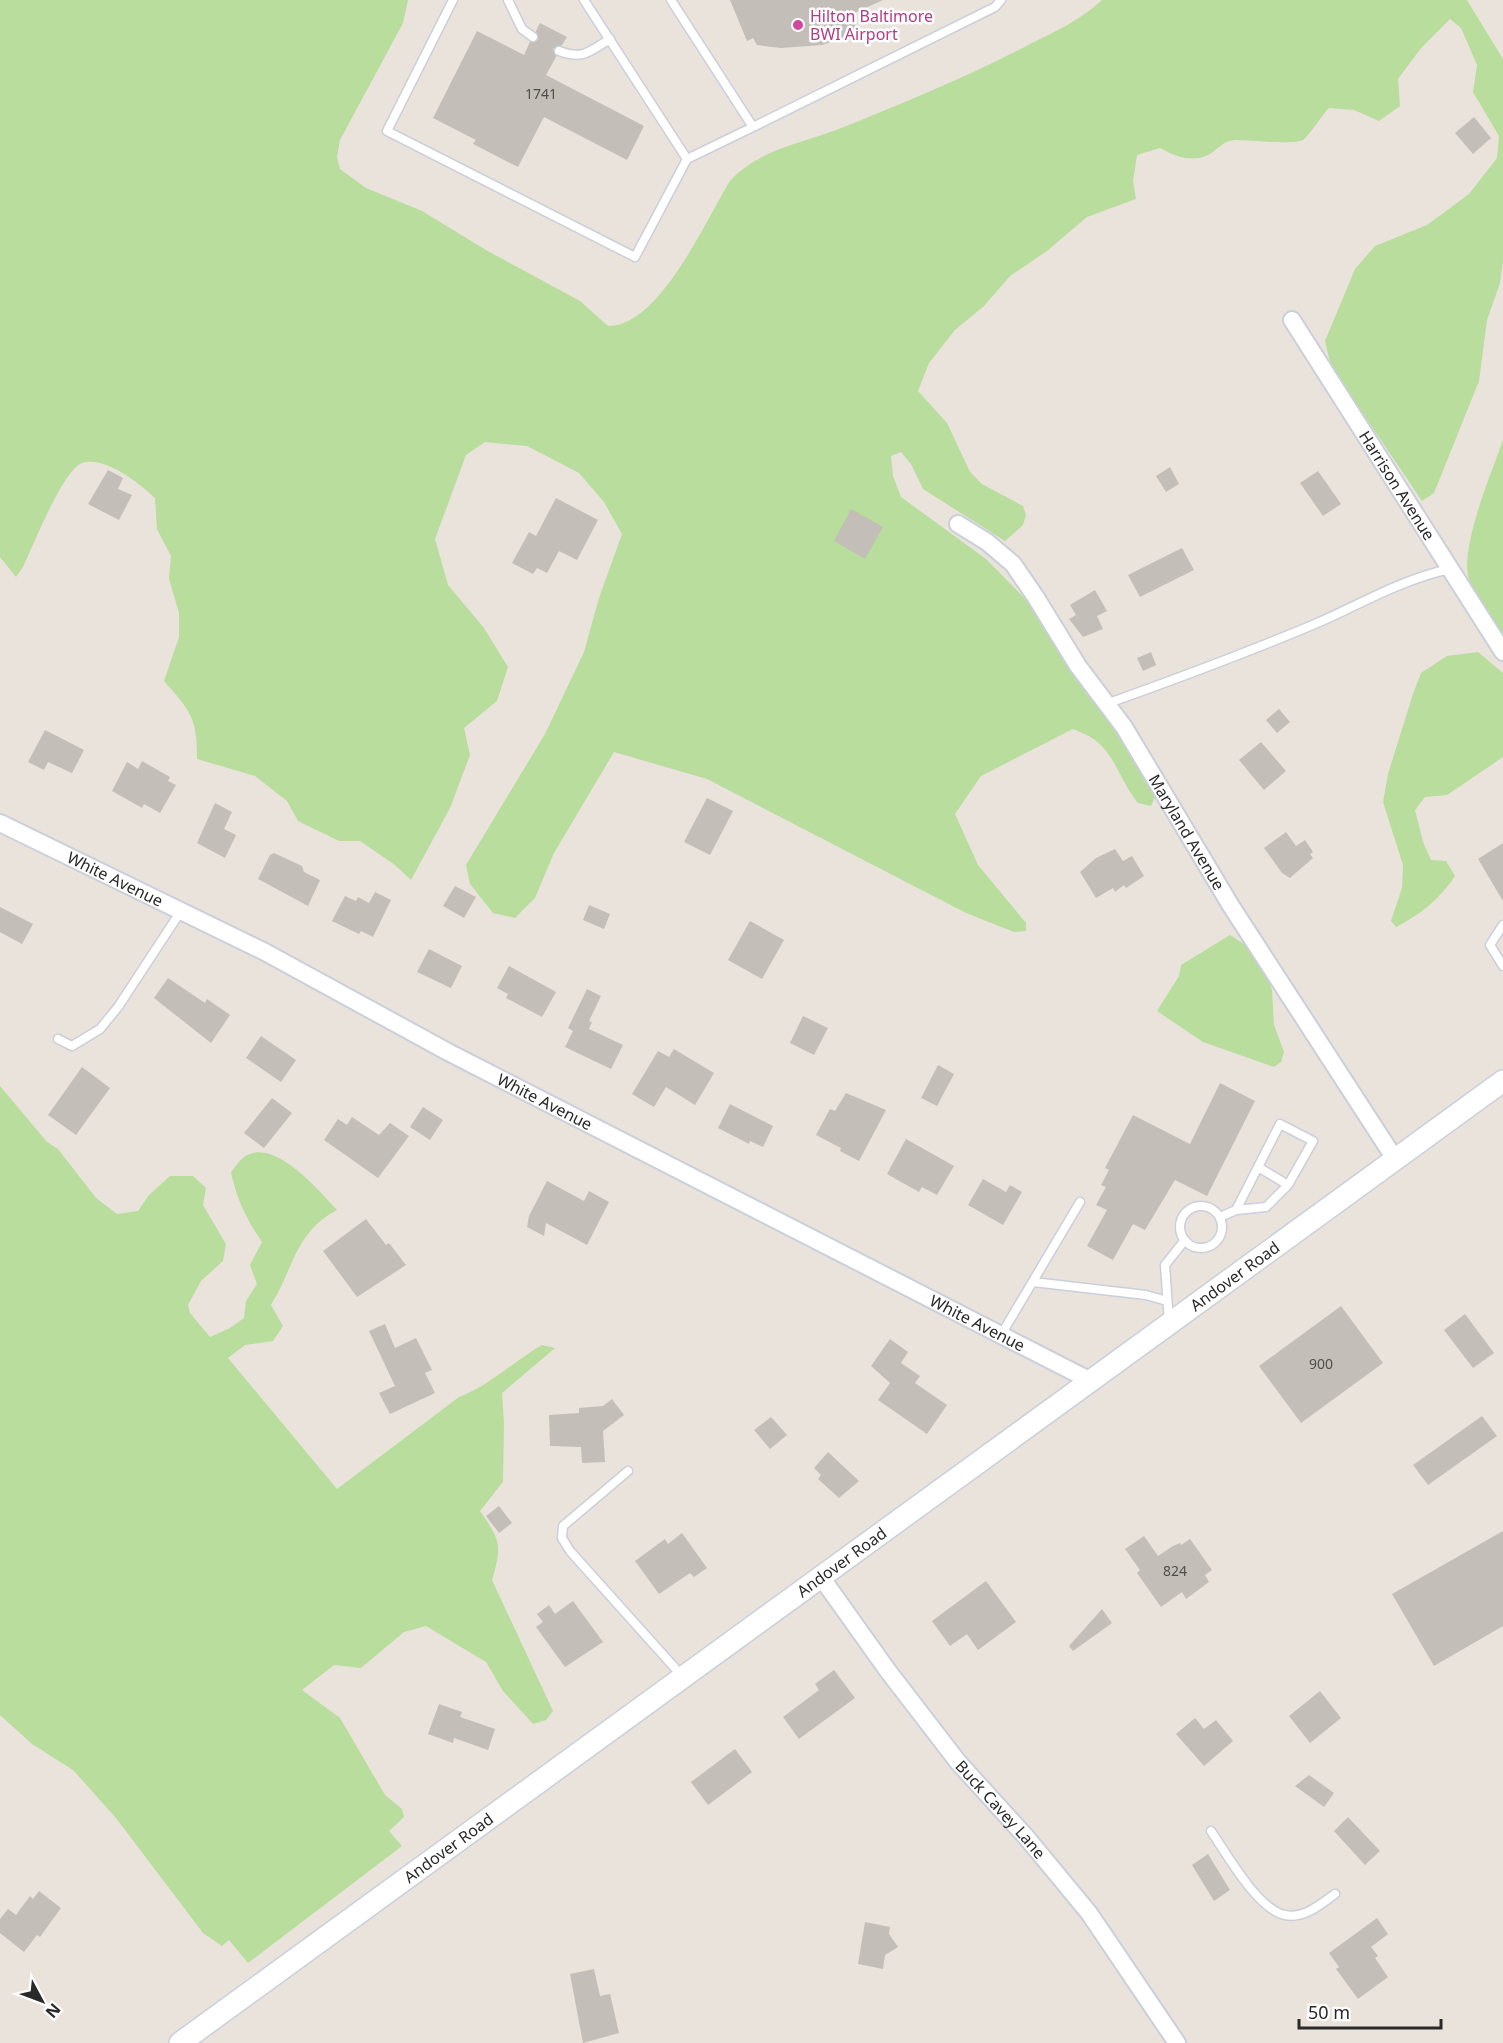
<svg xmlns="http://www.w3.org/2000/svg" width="1503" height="2043" font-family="'Noto Sans',sans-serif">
  <rect width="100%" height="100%" fill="#eae3dc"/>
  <!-- green -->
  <path fill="#b8dd9c" d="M 0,0 L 408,0 L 403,23 L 340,140 L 337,157 L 340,169 L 366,188 L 422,211 L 486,250 L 580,301 L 608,326 C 659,327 706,220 730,181 C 758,150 799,144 836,130 C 902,104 969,76 1032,43 C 1056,31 1082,19 1102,0 L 1467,0 L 1503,59 L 1503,261 L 1500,283 L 1487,320 L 1479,381 L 1434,493 L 1422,501 L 1331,366 L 1325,341 L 1355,269 L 1375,246 L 1427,225 L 1469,194 L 1497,158 L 1499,136 L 1473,92 L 1477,65 L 1461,28 L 1450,19 L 1421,48 L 1398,79 L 1400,106 L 1379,121 L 1354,110 L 1329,108 C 1322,115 1309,136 1303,140 C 1295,145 1250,140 1235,140 C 1222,141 1219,149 1208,155 C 1191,163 1175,156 1160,148 L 1137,155 L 1133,181 L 1136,199 L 1087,217 L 1047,251 L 1010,276 L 984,306 L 955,330 L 929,363 L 918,391 L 947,423 L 970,472 L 982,484 L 1023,506 L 1026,515 L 1023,525 L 1005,541 L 923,489 L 911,464 L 901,452 L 891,456 L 893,476 L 901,497 L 986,559 L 1038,612 L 1086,693 L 1111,720 L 1154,784 L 1155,797 L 1151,806 L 1138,803 C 1122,784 1115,755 1095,740 C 1088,735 1080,732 1073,729 L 981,776 L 955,814 L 978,865 L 1026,923 L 1026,931 L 1014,932 L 966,913 L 707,779 L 614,752 L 554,853 L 535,898 L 515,918 L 493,913 L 470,884 L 466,865 L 545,734 L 584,652 L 599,598 L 622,534 L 604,502 L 579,473 L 527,446 L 485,442 L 466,455 L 435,539 L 448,585 L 484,628 L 508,667 L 497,701 L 464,728 L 470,755 L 450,808 L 411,880 L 395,865 L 360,841 L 339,841 L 298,821 L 287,801 L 255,776 L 197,759 C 197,717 191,712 164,681 L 179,637 L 179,613 L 169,579 L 171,556 L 157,529 L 155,498 C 141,484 104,455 82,463 C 63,470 33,546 23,567 L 16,577 L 0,557 Z
    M 1503,440 L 1503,636 C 1491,620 1475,599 1469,580 C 1459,548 1492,472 1503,440 Z
    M 1478,652 L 1503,673 L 1503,757 L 1447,795 L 1425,797 L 1415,810 L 1423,842 L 1431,860 L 1446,861 L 1455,876 C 1440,899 1421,914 1396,927 L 1391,921 L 1402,888 L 1403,865 L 1383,802 L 1388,774 L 1413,694 L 1421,673 L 1447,656 Z
    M 1230,935 L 1244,944 L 1264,968 L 1272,990 L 1274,1025 L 1284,1052 L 1281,1062 L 1274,1067 L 1203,1042 L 1157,1011 L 1179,976 L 1181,965 Z
    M 0,1086 L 47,1142 L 58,1149 L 96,1198 L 117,1214 L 138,1211 L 149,1195 L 170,1176 L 193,1176 L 206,1188 L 203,1205 L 226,1244 L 223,1261 L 201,1281 L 188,1305 L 190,1313 L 210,1337 L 230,1328 L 244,1318 L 246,1301 L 257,1284 L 250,1265 L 262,1242 C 247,1220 236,1198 231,1172 C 235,1167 239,1161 244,1157 C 274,1136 319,1191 337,1210 C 295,1232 294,1268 271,1305 L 283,1326 L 273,1341 L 245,1345 L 228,1358 L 337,1489 L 459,1397 C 489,1386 514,1361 542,1345 L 555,1348 L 502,1393 L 504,1423 L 503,1482 L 480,1511 C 501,1541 502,1546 492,1580 L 553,1711 L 546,1720 L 533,1724 L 503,1691 L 486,1662 L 426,1626 L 404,1632 L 361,1668 L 334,1665 L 302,1690 L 340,1718 L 385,1795 L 402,1809 L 404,1817 L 389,1831 L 402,1846 L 248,1963 L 229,1940 L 222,1946 L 203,1933 L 116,1818 L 73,1770 L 32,1744 L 0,1715 Z"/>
  <!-- building -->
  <path fill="#c3beb7" d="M 730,0 L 883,0 L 850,15 L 859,33 L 822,45 L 781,48 L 757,45 L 753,38 L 747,41 Z
    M 540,23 L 567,37 L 562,45 L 553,49 L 556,57 L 546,75 L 644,126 L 627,160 L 544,117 L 518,167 L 473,144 L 476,140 L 433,118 L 477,31 L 524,55 L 530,42 L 538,40 L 536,31 Z
    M 1474,117 L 1491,138 L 1473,154 L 1455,133 Z
    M 1170,467 L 1179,484 L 1166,492 L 1156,476 Z
    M 108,470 L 123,478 L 118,489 L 132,495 L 119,520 L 88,504 Z
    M 1318,471 L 1341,504 L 1323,516 L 1300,483 Z
    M 556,498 L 598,520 L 577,560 L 559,551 L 547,573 L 537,568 L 533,574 L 512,563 L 529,532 L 536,536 Z
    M 851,509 L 883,527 L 865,559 L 834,541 Z
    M 1182,548 L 1194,570 L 1140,597 L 1128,575 Z
    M 1095,590 L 1107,611 L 1097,616 L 1103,629 L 1083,637 L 1069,619 L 1076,615 L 1070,605 Z
    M 1151,652 L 1156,665 L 1143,671 L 1137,658 Z
    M 1279,709 L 1290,722 L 1277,733 L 1266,720 Z
    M 45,730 L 84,750 L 72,773 L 48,762 L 44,770 L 28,762 Z
    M 1261,742 L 1286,771 L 1264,790 L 1239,760 Z
    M 142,761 L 170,777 L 168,781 L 176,785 L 160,813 L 144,804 L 142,808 L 112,791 L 127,762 L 138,769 Z
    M 707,798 L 733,811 L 710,855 L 684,842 Z
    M 215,803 L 232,812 L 224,829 L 236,835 L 225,858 L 197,843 Z
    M 1286,832 L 1296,846 L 1305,840 L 1313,852 L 1310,854 L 1313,858 L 1290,878 L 1282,873 L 1264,848 Z
    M 1503,843 L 1503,901 L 1478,859 Z
    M 1115,849 L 1123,861 L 1132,856 L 1144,876 L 1126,888 L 1124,885 L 1115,892 L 1113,888 L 1096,898 L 1080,872 L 1096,858 Z
    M 274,853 L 302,866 L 304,872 L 320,880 L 308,906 L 258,879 L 270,855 Z
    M 455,886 L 476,897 L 464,918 L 443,906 Z
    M 375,892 L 391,900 L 373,937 L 361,931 L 359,934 L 332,921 L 345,896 L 356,901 L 358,897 L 369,903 Z
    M 589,905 L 610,914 L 604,929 L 583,920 Z
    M 0,907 L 33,924 L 22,944 L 0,932 Z
    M 750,921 L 784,940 L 762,979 L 728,960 Z
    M 429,949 L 462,966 L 451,988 L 417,972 Z
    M 509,966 L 556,992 L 542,1017 L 506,998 L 508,994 L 497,988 Z
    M 168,978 L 205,1003 L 207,999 L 230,1015 L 211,1043 L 154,998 Z
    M 587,989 L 601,996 L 589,1021 L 592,1022 L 589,1029 L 623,1045 L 611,1069 L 565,1047 L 573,1031 L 568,1028 Z
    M 803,1016 L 828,1028 L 814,1055 L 790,1043 Z
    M 261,1036 L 296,1060 L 281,1082 L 246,1058 Z
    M 674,1049 L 714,1073 L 695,1105 L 666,1087 L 654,1107 L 632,1094 L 658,1051 L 669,1057 Z
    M 938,1065 L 954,1074 L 937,1106 L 921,1098 Z
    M 82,1067 L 110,1088 L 76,1135 L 48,1115 Z
    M 1220,1083 L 1255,1101 L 1207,1196 L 1175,1180 L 1145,1230 L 1133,1224 L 1113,1260 L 1087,1246 L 1107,1210 L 1096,1205 L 1106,1187 L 1101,1185 L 1109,1170 L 1105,1168 L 1133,1115 L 1190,1144 Z
    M 846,1093 L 886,1110 L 859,1161 L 840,1151 L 841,1148 L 816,1135 L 830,1109 L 835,1111 Z
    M 272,1098 L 292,1113 L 264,1148 L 244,1133 Z
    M 730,1104 L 773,1126 L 763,1147 L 750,1141 L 749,1144 L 718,1128 Z
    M 423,1107 L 443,1120 L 430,1140 L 410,1127 Z
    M 352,1117 L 379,1135 L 390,1123 L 409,1136 L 378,1178 L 324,1140 L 338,1119 L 347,1125 Z
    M 906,1139 L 954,1166 L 937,1195 L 922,1187 L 919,1192 L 887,1174 Z
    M 983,1179 L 1006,1192 L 1010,1185 L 1022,1192 L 1003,1225 L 968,1205 Z
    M 547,1181 L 584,1201 L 589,1191 L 609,1202 L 587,1245 L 546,1223 L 544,1236 L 527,1227 L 529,1216 Z
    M 366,1219 L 386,1245 L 389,1243 L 406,1265 L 357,1297 L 323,1251 Z
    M 1341,1306 L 1383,1363 L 1301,1423 L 1259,1366 Z
    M 1465,1314 L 1494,1353 L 1473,1368 L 1444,1330 Z
    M 385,1324 L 395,1348 L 416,1338 L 432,1370 L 425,1373 L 435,1393 L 390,1414 L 379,1393 L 395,1386 L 369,1331 Z
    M 890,1339 L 908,1352 L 901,1363 L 920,1376 L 915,1383 L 947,1405 L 927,1434 L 878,1400 L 890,1383 L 871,1366 Z
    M 612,1399 L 624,1415 L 603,1431 L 605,1462 L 582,1463 L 581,1447 L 550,1446 L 549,1415 L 579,1413 L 579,1408 L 603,1406 Z
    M 1482,1416 L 1497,1436 L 1428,1485 L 1413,1465 Z
    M 771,1417 L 787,1435 L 770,1449 L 754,1430 Z
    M 828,1452 L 859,1481 L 839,1498 L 818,1479 L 821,1475 L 814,1468 Z
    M 499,1506 L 512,1523 L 499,1533 L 486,1516 Z
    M 1503,1531 L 1503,1626 L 1434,1666 L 1392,1594 Z
    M 682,1533 L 707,1568 L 694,1577 L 690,1573 L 659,1594 L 635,1561 L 665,1539 L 668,1544 Z
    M 1144,1536 L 1158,1556 L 1173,1546 L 1180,1543 L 1181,1545 L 1190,1539 L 1212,1570 L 1205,1575 L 1209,1582 L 1186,1599 L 1182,1592 L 1161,1607 L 1137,1573 L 1140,1570 L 1125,1549 Z
    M 986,1581 L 1016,1622 L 978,1650 L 967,1634 L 950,1646 L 932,1621 Z
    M 573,1601 L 603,1642 L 565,1667 L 536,1627 L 543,1622 L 537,1614 L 549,1605 L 555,1614 Z
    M 1102,1609 L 1112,1623 L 1073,1651 L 1069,1646 Z
    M 834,1670 L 855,1698 L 799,1739 L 783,1717 L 819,1690 L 815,1684 Z
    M 1320,1691 L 1341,1718 L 1310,1743 L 1289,1716 Z
    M 439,1704 L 462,1712 L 460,1717 L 495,1729 L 488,1750 L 454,1738 L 453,1743 L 428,1734 Z
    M 1195,1718 L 1204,1729 L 1216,1720 L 1233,1741 L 1204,1766 L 1176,1734 Z
    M 735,1749 L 752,1772 L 708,1805 L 691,1782 Z
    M 1309,1775 L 1334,1793 L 1324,1807 L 1295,1786 Z
    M 1348,1817 L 1380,1851 L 1365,1865 L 1334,1831 Z
    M 1208,1854 L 1230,1890 L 1214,1901 L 1192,1865 Z
    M 39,1891 L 61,1908 L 40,1937 L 37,1935 L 24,1952 L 0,1933 L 0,1919 L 8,1909 L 16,1915 L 30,1896 L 33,1899 Z
    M 1377,1918 L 1388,1934 L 1371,1947 L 1378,1956 L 1375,1958 L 1388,1977 L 1358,1999 L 1336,1969 L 1339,1967 L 1329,1953 Z
    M 865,1922 L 890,1927 L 889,1934 L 898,1947 L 885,1955 L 883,1969 L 858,1964 Z
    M 594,1969 L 600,1996 L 610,1994 L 619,2033 L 583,2043 L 570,1974 Z"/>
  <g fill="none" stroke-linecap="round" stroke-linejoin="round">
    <!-- service casing -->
    <g stroke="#cacfda" stroke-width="11">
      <path id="service" d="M 453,0 L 387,131 L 635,257 L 687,159
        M 508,0 L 522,29 L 533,37
        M 584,0 L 687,159 L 753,127
        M 671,0 L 753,127 L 995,7 L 1001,0
        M 559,51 C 583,60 589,52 610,39
        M 1106,704 C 1176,679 1246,653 1315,624 C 1359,605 1402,579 1450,569
        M 1503,925 L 1490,945 L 1503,966
        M 58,1039 L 72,1046 L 100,1029 L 118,1007 L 181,911
        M 1258,1167 L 1288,1185
        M1180 1227a21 21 0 1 1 42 0a21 21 0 1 1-42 0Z
        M 1220,1217 L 1236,1210 L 1280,1124 L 1313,1141 L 1288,1185 L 1266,1207 L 1236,1210
        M 1033,1282 L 1146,1295 L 1167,1301
        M 1169,1322 L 1165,1265 L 1185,1240
        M 1001,1335 L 1080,1202
        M 628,1471 L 563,1526 L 562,1538 L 570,1551 L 683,1677
        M 1211,1831 C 1226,1853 1258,1910 1285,1915 C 1304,1919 1321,1904 1335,1894"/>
    </g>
    <!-- minor casing -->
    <g stroke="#cacfda" stroke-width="20">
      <g id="minor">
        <path id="s1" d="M 1292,320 L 1503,652"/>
        <path id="s2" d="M 958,524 L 987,542 L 1013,564 L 1035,596 L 1078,666 L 1124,727 L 1231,906 L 1395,1159"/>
        <path id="s3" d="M 0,823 L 265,952 L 448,1052 L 1091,1381"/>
        <path id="s4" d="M 821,1577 L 888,1671 L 958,1762 L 1027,1838 L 1089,1913 L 1177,2043"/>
      </g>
    </g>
    <!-- tertiary casing -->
    <g stroke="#cacfda" stroke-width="24">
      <g id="tertiary">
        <path id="s5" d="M 180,2043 L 1503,1081"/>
      </g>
    </g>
    <!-- service -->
    <use href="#service" stroke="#fff" stroke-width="8"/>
    <!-- minor -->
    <use href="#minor" stroke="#fff" stroke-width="16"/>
    <!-- tertiary -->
    <use href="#tertiary" stroke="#fff" stroke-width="21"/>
  </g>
  <!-- markers -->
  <circle fill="#d1479c" stroke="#fff" stroke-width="2" cx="798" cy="25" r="6"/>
  <g text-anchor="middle" stroke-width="5" stroke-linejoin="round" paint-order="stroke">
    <!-- number labels -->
    <g font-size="14" fill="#504e4c">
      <text x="541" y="99">1741</text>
      <text x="1321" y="1369">900</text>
      <text x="1175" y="1576">824</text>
    </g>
    <!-- hotel labels -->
    <g font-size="16" fill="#b23c85" stroke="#fff" text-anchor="start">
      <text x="810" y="22">Hilton Baltimore<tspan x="810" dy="18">BWI Airport</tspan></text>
    </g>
    <!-- street labels -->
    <g font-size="16" fill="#292929" stroke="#fff">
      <text dy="6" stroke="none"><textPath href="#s1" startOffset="196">Harrison Avenue</textPath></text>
      <text dy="6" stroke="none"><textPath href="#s2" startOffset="388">Maryland Avenue</textPath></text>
      <text dy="6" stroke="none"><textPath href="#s3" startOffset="128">White Avenue</textPath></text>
      <text dy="6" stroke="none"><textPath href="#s3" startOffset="612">White Avenue</textPath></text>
      <text dy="6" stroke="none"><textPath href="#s5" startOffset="1304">Andover Road</textPath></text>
      <text dy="6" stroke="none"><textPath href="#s3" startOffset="1098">White Avenue</textPath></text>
      <text dy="6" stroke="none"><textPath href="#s5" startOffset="818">Andover Road</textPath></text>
      <text dy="6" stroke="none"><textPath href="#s4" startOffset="294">Buck Cavey Lane</textPath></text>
      <text dy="6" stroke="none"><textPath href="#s5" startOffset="332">Andover Road</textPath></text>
    </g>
  </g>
  <!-- north arrow -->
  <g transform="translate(42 2001) rotate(131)" stroke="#ffffff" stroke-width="4.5" paint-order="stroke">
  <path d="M0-4.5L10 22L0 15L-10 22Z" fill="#292929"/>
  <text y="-9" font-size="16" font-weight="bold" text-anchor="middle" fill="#292929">N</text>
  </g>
  <!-- scale -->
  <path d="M1299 2019v9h142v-9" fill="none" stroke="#292929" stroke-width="3"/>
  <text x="1308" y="2019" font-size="18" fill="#292929" stroke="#ffffff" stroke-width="4.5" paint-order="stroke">50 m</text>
</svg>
